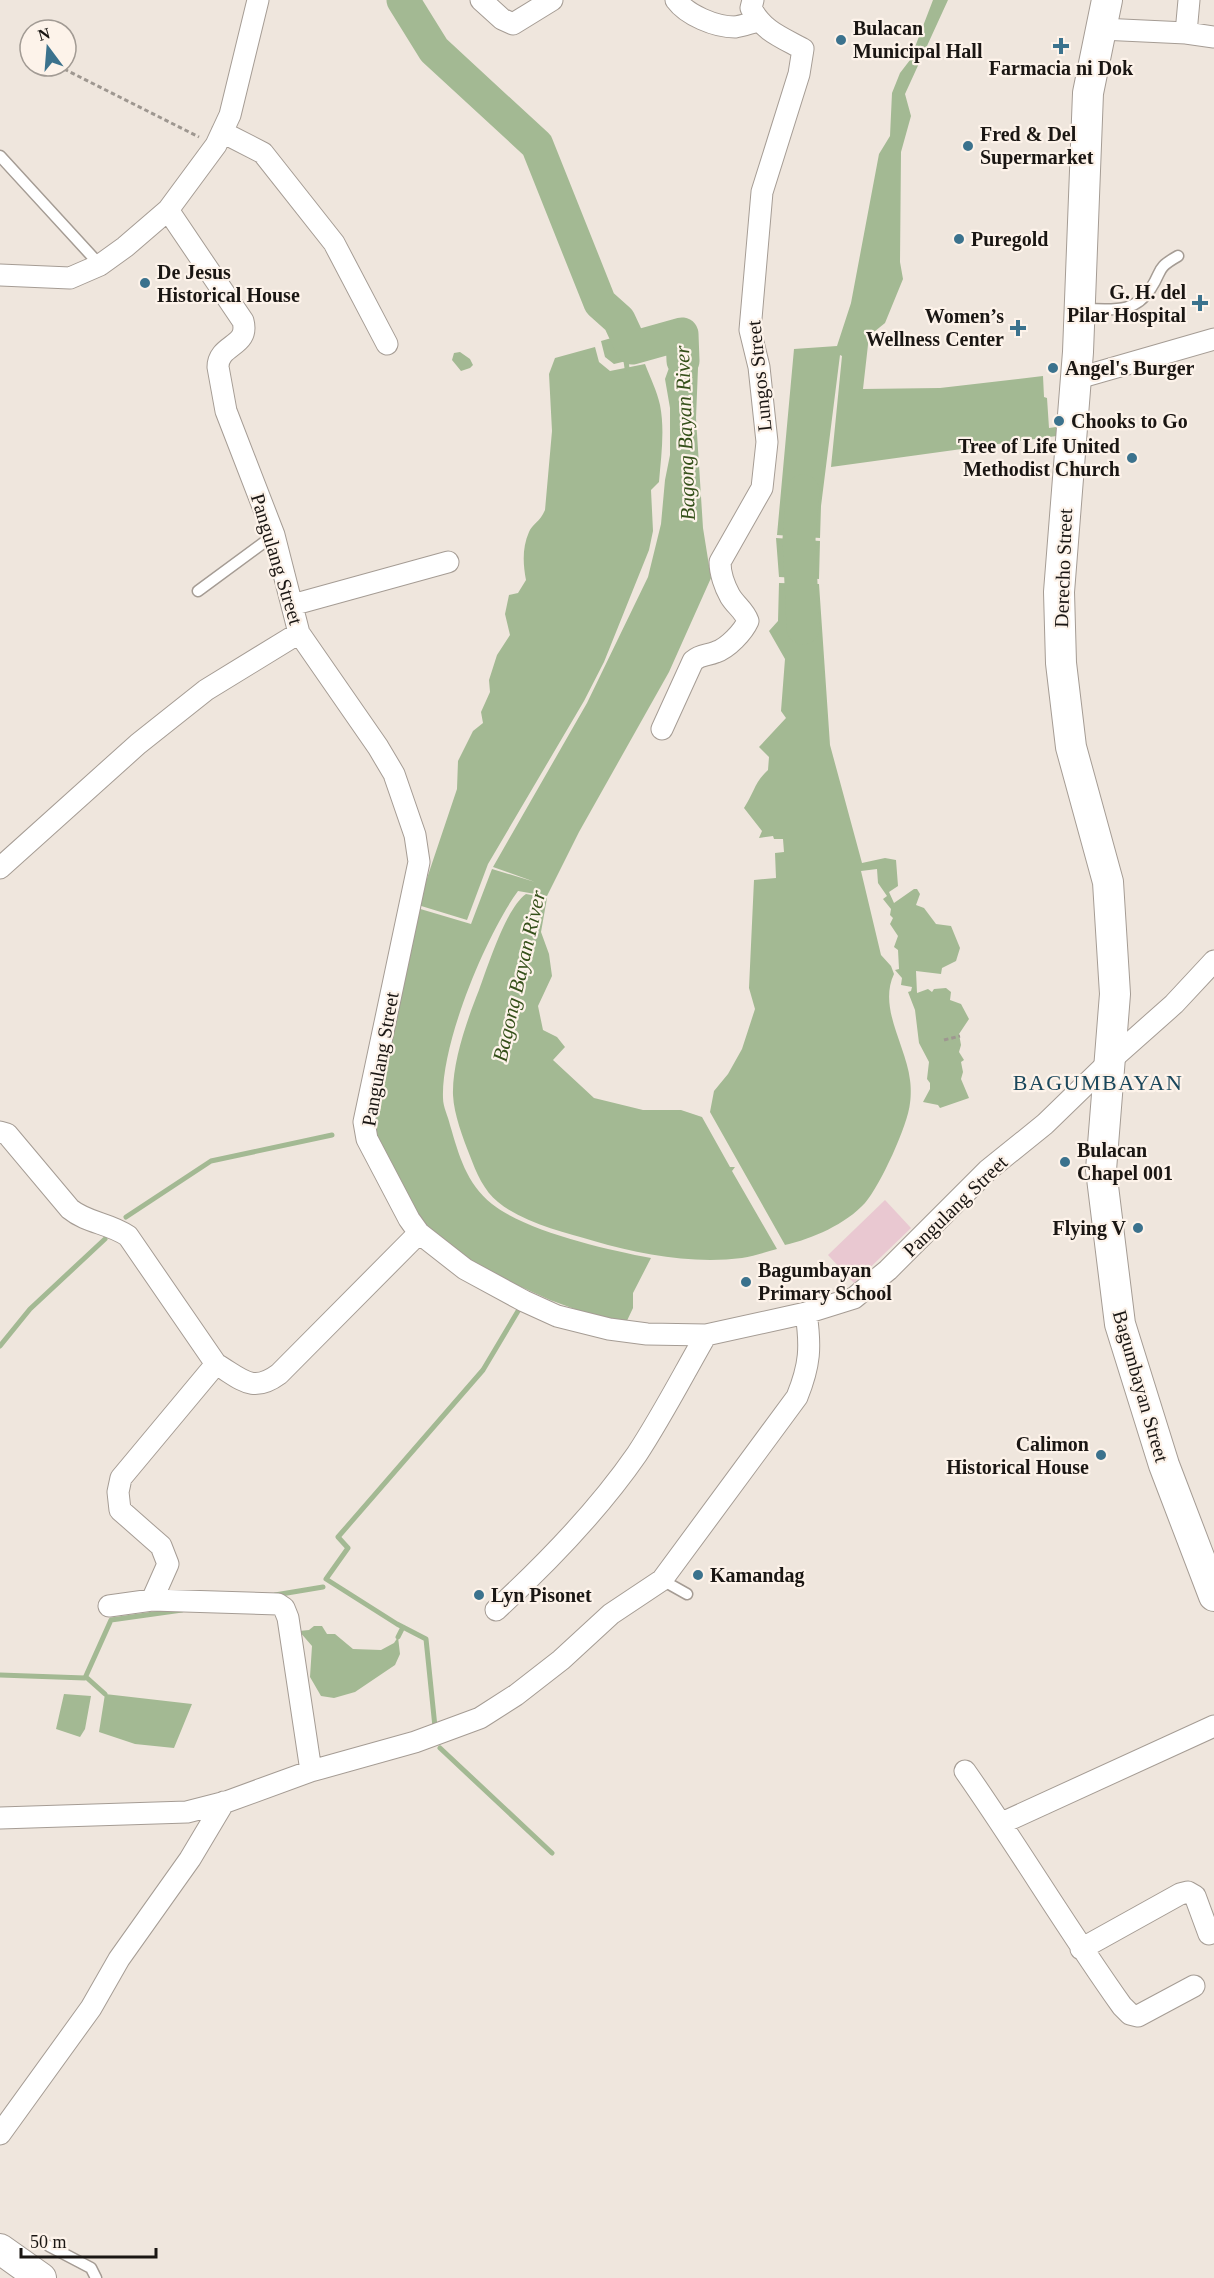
<svg xmlns="http://www.w3.org/2000/svg" width="1214" height="2278" font-family="Georgia,serif">
  <rect width="100%" height="100%" fill="#efe6dd"/>
  <!-- green -->
  <path fill="#e9c8d1" d="M 885,1200 L 911,1228 L 854,1283 L 828,1255 Z"/>
  <!-- water -->
  <path fill="#a3b993" d="M 933,0 L 948,0 L 905,94 L 911,116 L 901,152 L 900,262 L 903,279 L 885,323 L 869,336 L 863,389 L 940,388 L 1043,376 L 1044,397 L 1047,398 L 1049,428 L 1063,426 L 1064,435 L 831,467 L 842,356 L 840,355 L 821,506 L 820,538 L 777,535 L 794,349 L 837,346 L 851,303 L 879,154 L 890,136 L 892,93 L 900,73 L 910,60 Z
    M 676,324 L 684,327 L 687,340 L 687,355 L 698,368 L 696,418 L 703,528 L 711,578 L 669,672 L 579,832 L 547,896 L 518,891 C 486,935 441,1043 443,1098 C 443,1107 448,1116 450,1125 C 459,1155 466,1183 492,1204 C 528,1232 605,1249 651,1258 L 633,1293 L 633,1308 L 624,1327 L 550,1300 L 462,1260 L 412,1211 L 366,1128 L 417,908 L 471,924 L 492,869 L 535,882 L 493,867 L 587,703 L 648,577 L 661,524 L 665,480 L 670,455 L 670,408 L 665,379 L 678,343 L 667,339 L 668,325 Z
    M 636,331 L 648,345 L 643,357 L 614,364 L 605,357 L 601,341 Z
    M 595,347 L 599,362 L 610,371 L 645,364 C 650,377 657,391 660,405 C 665,430 661,457 659,482 L 651,490 L 653,531 L 649,550 L 604,662 L 584,701 L 488,864 L 467,920 L 418,905 L 457,789 L 458,761 L 473,731 L 483,723 L 481,712 L 490,692 L 489,680 L 497,655 L 510,635 L 505,614 L 509,595 L 518,593 L 526,580 C 523,564 522,548 529,532 C 532,524 540,522 545,510 L 552,431 L 549,374 L 555,358 Z
    M 460,352 L 470,359 L 473,365 L 470,368 L 461,371 L 452,360 L 454,353 Z
    M 776,538 L 820,541 L 819,579 L 779,577 Z
    M 779,583 L 819,584 L 830,745 L 862,863 L 885,858 L 896,860 L 898,886 L 889,892 L 894,903 L 914,889 L 917,889 L 920,894 L 916,905 L 924,908 L 936,924 L 951,926 L 960,948 L 956,961 L 942,968 L 941,974 L 916,971 L 917,993 L 928,989 L 932,992 L 934,989 L 946,988 L 951,992 L 950,1000 L 961,1004 L 969,1019 L 959,1034 L 961,1045 L 959,1052 L 964,1060 L 961,1062 L 963,1072 L 961,1079 L 969,1098 L 940,1108 L 938,1105 L 923,1102 L 930,1089 L 930,1083 L 927,1079 L 929,1062 L 919,1043 L 915,1010 L 908,992 L 911,991 L 912,987 L 901,985 L 902,978 L 895,970 L 899,969 L 898,950 L 894,947 L 898,936 L 890,924 L 893,918 L 890,915 L 891,909 L 883,899 L 887,896 L 878,883 L 877,869 L 861,871 L 881,955 L 891,966 L 894,974 C 878,1008 906,1045 910,1080 C 911,1087 911,1096 910,1103 C 908,1125 880,1186 865,1203 C 846,1224 812,1239 785,1245 L 710,1112 L 714,1091 L 728,1074 L 742,1049 L 755,1009 L 749,988 L 754,880 L 776,878 L 775,853 L 784,852 L 783,839 L 774,839 L 773,836 L 759,838 L 762,831 L 744,808 C 754,793 754,783 768,770 L 769,757 L 759,747 L 786,718 L 781,711 L 785,659 L 769,631 L 778,621 Z
    M 526,894 L 547,898 L 541,932 L 549,954 L 552,976 L 538,1006 L 543,1030 L 557,1037 L 565,1047 L 553,1060 L 594,1098 L 643,1110 L 681,1110 L 702,1117 L 730,1167 L 735,1167 L 732,1171 L 777,1249 C 766,1252 754,1256 742,1258 C 694,1264 641,1255 594,1241 C 564,1232 523,1223 498,1202 C 484,1191 476,1172 470,1156 C 463,1138 454,1115 453,1095 C 452,1063 467,1020 479,990 C 488,966 506,908 526,894 Z
    M 314,1626 L 322,1626 L 327,1634 L 335,1634 L 353,1649 L 381,1650 L 394,1643 L 398,1637 L 400,1654 L 395,1665 L 355,1692 L 334,1698 L 321,1696 L 310,1677 L 312,1646 L 299,1631 L 309,1630 Z
    M 64,1694 L 91,1696 L 85,1729 L 80,1737 L 56,1729 Z
    M 105,1694 L 192,1704 L 174,1748 L 135,1744 L 99,1732 Z"/>
  <g fill="none" stroke-linecap="round" stroke-linejoin="round">
    <!-- stream -->
    <path stroke="#a3b993" stroke-width="5" d="M 627,368 L 626,361 L 629,355
      M 126,1217 L 211,1161 L 332,1135
      M 0,1346 L 30,1309 L 105,1239
      M 275,1595 L 323,1587
      M 398,1637 L 403,1627
      M 0,1675 L 85,1678 L 111,1620 L 182,1610
      M 86,1677 L 105,1694
      M 435,1727 L 426,1639 L 397,1624 L 326,1579 L 348,1548 L 338,1537 L 483,1370 L 521,1306
      M 440,1748 L 552,1853"/>
    <!-- river -->
    <path stroke="#a3b993" stroke-width="33" d="M 403,0 L 434,50 L 537,145 L 600,303 L 619,320 L 632,348 L 682,334 L 683,361
      M 803,628 L 799,539 L 803,491"/>
    <!-- lane casing -->
    <g stroke="#a59c94" stroke-width="13">
      <path id="lane" d="M 0,156 L 100,265
        M 1082,309 C 1111,309 1134,315 1151,288 C 1163,270 1155,269 1178,256
        M 198,591 L 274,535
        M 662,1580 L 687,1594
        M 49,2246 L 91,2268 L 96,2278"/>
    </g>
    <!-- street casing -->
    <g stroke="#a59c94" stroke-width="23">
      <path id="street" d="M 481,0 L 502,19 L 513,24 L 552,0
        M 676,0 C 687,15 715,27 735,27 C 742,26 750,23 758,21
        M 1101,29 L 1186,33 L 1214,37
        M 1186,33 L 1189,0
        M 222,132 L 263,153 L 334,243 L 387,344
        M 168,210 L 243,321 C 250,347 218,344 218,367 L 226,411 L 274,535 L 299,633 L 378,747 L 394,774 L 415,835 L 419,862 L 364,1122 L 367,1139 L 409,1219 L 419,1233 L 465,1269 L 524,1301 L 557,1316 L 609,1329 L 647,1334 L 706,1335 L 806,1313 L 854,1298 L 888,1270 L 988,1170 L 1045,1124 L 1111,1060 L 1174,1004 L 1214,961
        M 0,275 L 70,278 L 100,265 L 125,247 L 168,210 L 216,145 L 230,115 L 258,0
        M 1075,379 L 1214,339
        M 292,605 L 448,562
        M 662,729 L 693,661 C 701,654 707,656 716,652 C 728,648 743,632 748,621 C 744,610 736,606 730,596 C 725,587 720,573 720,562 L 762,488 L 767,442 L 759,367 L 750,330 L 762,192 L 799,74 L 803,49 C 781,37 763,31 751,8 L 753,0
        M 0,868 L 138,744 L 206,690 L 299,633
        M 0,1132 L 7,1134 L 70,1209 C 87,1223 109,1223 128,1236 L 216,1364
        M 152,1600 L 168,1564 L 161,1546 L 120,1510 L 118,1492 L 121,1478 L 216,1364 C 242,1379 252,1394 279,1374 L 419,1233
        M 109,1606 L 152,1600 L 278,1604 L 284,1608 L 288,1618 L 311,1771
        M 496,1610 C 547,1563 597,1512 637,1454 C 662,1416 683,1375 706,1335
        M 965,1771 C 1019,1848 1067,1929 1122,2006 L 1130,2014 L 1138,2016 L 1194,1986
        M 0,1818 L 187,1812 L 226,1802 L 311,1771 L 415,1742 L 480,1718 L 516,1695 L 561,1660 L 611,1614 L 662,1580 L 797,1397 C 810,1365 811,1347 806,1313
        M 1002,1823 L 1214,1726
        M 1081,1949 L 1180,1894 L 1188,1892 L 1195,1896 L 1209,1934
        M 0,2134 L 91,2008 L 119,1959 L 190,1859 L 224,1802"/>
    </g>
    <!-- secondary casing -->
    <g stroke="#a59c94" stroke-width="32">
      <path id="secondary" d="M 1107,0 L 1088,93 L 1078,352 L 1059,592 L 1061,663 L 1071,747 L 1108,882 L 1115,994 L 1101,1170 L 1120,1324 L 1164,1465 L 1214,1596
        M 0,2249 L 41,2278"/>
    </g>
    <!-- path -->
    <path stroke="#9e9790" stroke-width="3" stroke-dasharray="4.5 3" stroke-linecap="butt" d="M 64,69 L 199,137
      M 944,1040 L 960,1036"/>
    <!-- lane -->
    <use href="#lane" stroke="#fff" stroke-width="10"/>
    <!-- street -->
    <use href="#street" stroke="#fff" stroke-width="21"/>
    <!-- secondary -->
    <use href="#secondary" stroke="#fff" stroke-width="30"/>
  </g>
  <!-- markers -->
  <g fill="#3b728d" stroke="#fdf3ea" stroke-width="2">
    <circle cx="841" cy="40" r="6"/>
    <path d="M1058 37h6v6h6v6h-6v6h-6v-6h-6v-6h6z"/>
    <circle cx="968" cy="146" r="6"/>
    <circle cx="959" cy="239" r="6"/>
    <circle cx="145" cy="283" r="6"/>
    <path d="M1197 294h6v6h6v6h-6v6h-6v-6h-6v-6h6z"/>
    <path d="M1015 319h6v6h6v6h-6v6h-6v-6h-6v-6h6z"/>
    <circle cx="1053" cy="368" r="6"/>
    <circle cx="1059" cy="421" r="6"/>
    <circle cx="1132" cy="458" r="6"/>
    <circle cx="1065" cy="1162" r="6"/>
    <circle cx="1138" cy="1228" r="6"/>
    <circle cx="746" cy="1282" r="6"/>
    <circle cx="1101" cy="1455" r="6"/>
    <circle cx="698" cy="1575" r="6"/>
    <circle cx="479" cy="1595" r="6"/>
  </g>
  <g text-anchor="middle" stroke-width="4.5" stroke-linejoin="round" paint-order="stroke">
    <!-- poi labels -->
    <g font-size="20" font-weight="bold" fill="#1a1613" stroke="#fdf3ea" text-anchor="start">
      <text x="853" y="35">Bulacan<tspan x="853" dy="23">Municipal Hall</tspan></text>
      <text x="1061" y="75" text-anchor="middle">Farmacia ni Dok</text>
      <text x="980" y="141">Fred &amp; Del<tspan x="980" dy="23">Supermarket</tspan></text>
      <text x="971" y="246">Puregold</text>
      <text x="157" y="279">De Jesus<tspan x="157" dy="23">Historical House</tspan></text>
      <text x="1186" y="299" text-anchor="end">G. H. del<tspan x="1186" dy="23">Pilar Hospital</tspan></text>
      <text x="1004" y="323" text-anchor="end">Women’s<tspan x="1004" dy="23">Wellness Center</tspan></text>
      <text x="1065" y="375">Angel's Burger</text>
      <text x="1071" y="428">Chooks to Go</text>
      <text x="1120" y="453" text-anchor="end">Tree of Life United<tspan x="1120" dy="23">Methodist Church</tspan></text>
      <text x="1077" y="1157">Bulacan<tspan x="1077" dy="23">Chapel 001</tspan></text>
      <text x="1126" y="1235" text-anchor="end">Flying V</text>
      <text x="758" y="1277">Bagumbayan<tspan x="758" dy="23">Primary School</tspan></text>
      <text x="1089" y="1451" text-anchor="end">Calimon<tspan x="1089" dy="23">Historical House</tspan></text>
      <text x="710" y="1582">Kamandag</text>
      <text x="491" y="1602">Lyn Pisonet</text>
    </g>
    <!-- street labels -->
    <g font-size="20" fill="#1a1613" stroke="#fdf3ea">
      <text transform="translate(759 376) rotate(-96)" y="7">Lungos Street</text>
      <text transform="translate(277 559) rotate(73)" y="7">Pangulang Street</text>
      <text transform="translate(1063 568) rotate(-88)" y="7">Derecho Street</text>
      <text transform="translate(380 1059) rotate(-80)" y="7">Pangulang Street</text>
      <text transform="translate(955 1206) rotate(-44)" y="7">Pangulang Street</text>
      <text transform="translate(1141 1386) rotate(74)" y="7">Bagumbayan Street</text>
    </g>
    <!-- water labels -->
    <g font-size="21" font-style="italic" fill="#35501a" stroke="#fdf3ea">
      <text transform="translate(685 433) rotate(-92)" y="7">Bagong Bayan River</text>
      <text transform="translate(519 976) rotate(-77)" y="7">Bagong Bayan River</text>
    </g>
    <!-- quarter labels -->
    <g font-size="22" letter-spacing="1.5" fill="#1a475c" stroke="#fdf3ea">
      <text x="1098" y="1090">BAGUMBAYAN</text>
    </g>
  </g>
  <!-- north arrow -->
  <g transform="translate(48 48) rotate(344)"><circle r="28" fill="#fdf3ea" stroke="#a29b94" stroke-width="1.5"/>
  <path d="M0-4.5L10 22L0 15L-10 22Z" fill="#3b728d"/>
  <text y="-9" font-size="16" font-weight="bold" text-anchor="middle" fill="#1a1613">N</text>
  </g>
  <!-- scale -->
  <path d="M21 2248v9h135v-9" fill="none" stroke="#1a1613" stroke-width="3"/>
  <text x="30" y="2248" font-size="18" fill="#1a1613" stroke="#fdf3ea" stroke-width="4.5" paint-order="stroke">50 m</text>
</svg>
